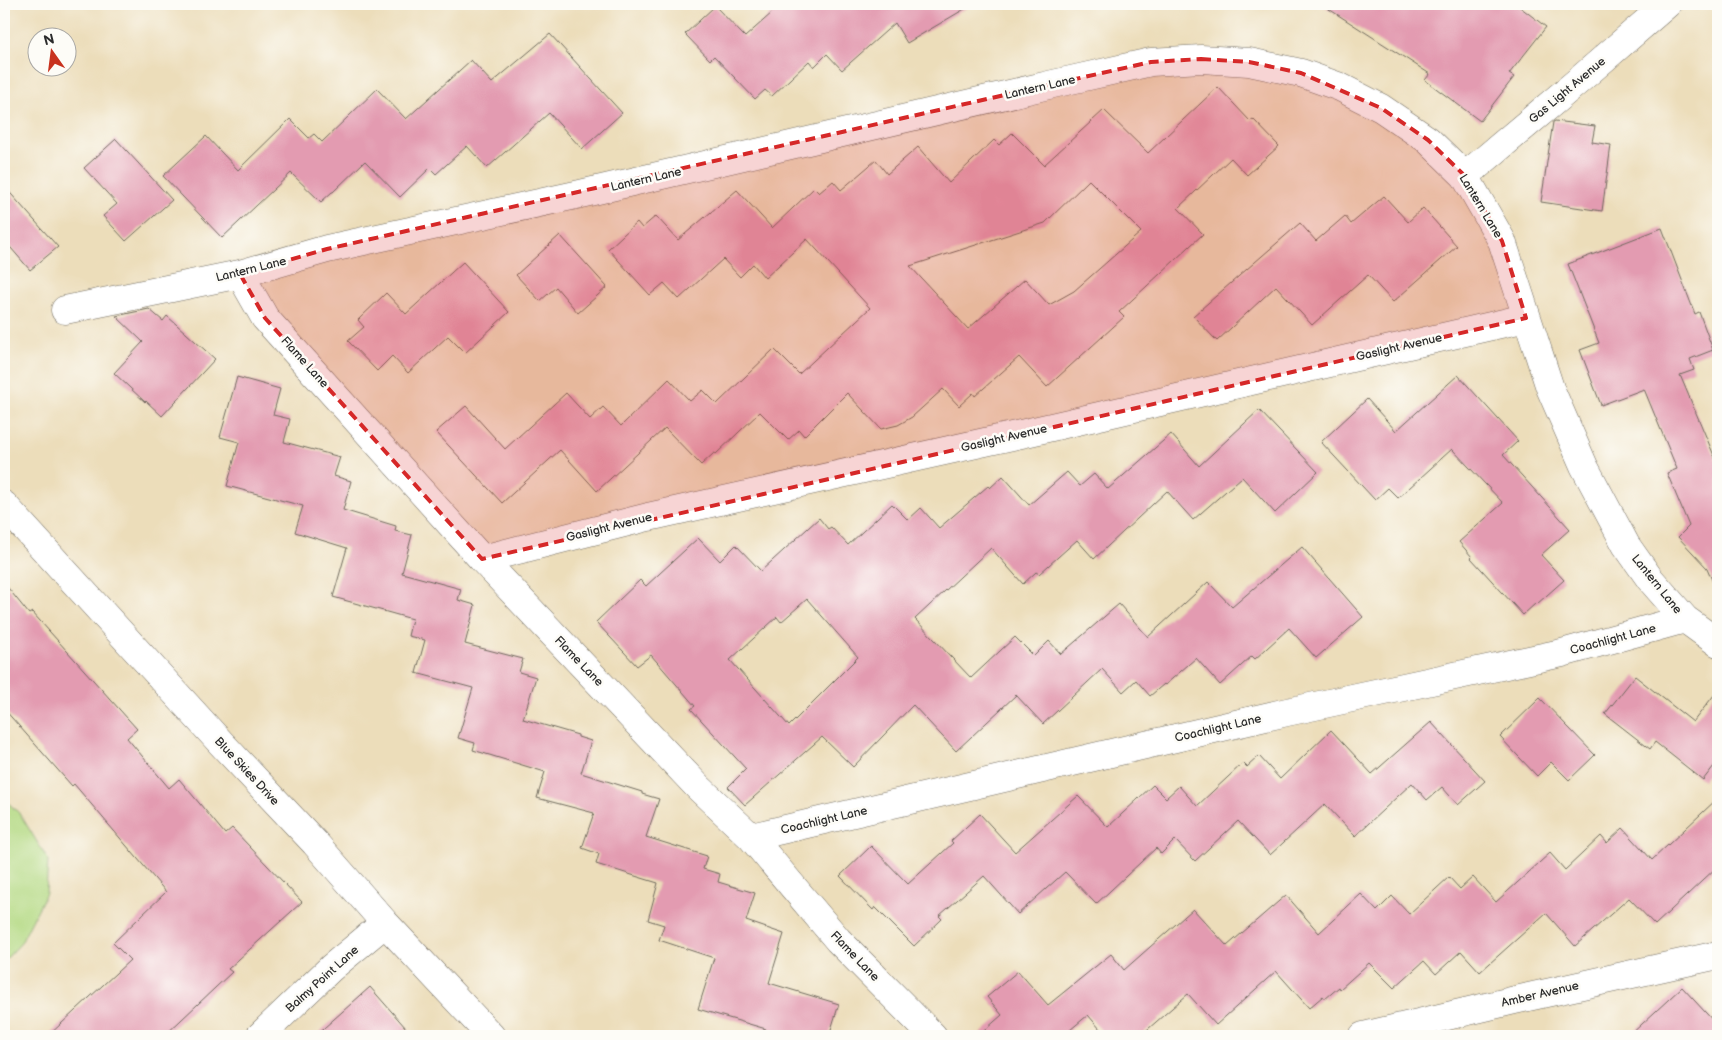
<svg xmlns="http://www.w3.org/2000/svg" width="1722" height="1040" font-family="'Balsamiq Sans',sans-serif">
  <rect width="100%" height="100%" fill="#fdfcf7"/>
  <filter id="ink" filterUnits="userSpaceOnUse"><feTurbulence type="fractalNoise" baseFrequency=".02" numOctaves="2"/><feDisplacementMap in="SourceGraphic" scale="10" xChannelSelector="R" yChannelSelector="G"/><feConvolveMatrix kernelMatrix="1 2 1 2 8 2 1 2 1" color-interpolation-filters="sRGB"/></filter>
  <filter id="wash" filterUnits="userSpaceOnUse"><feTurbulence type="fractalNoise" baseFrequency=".0096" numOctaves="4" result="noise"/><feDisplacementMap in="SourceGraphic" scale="20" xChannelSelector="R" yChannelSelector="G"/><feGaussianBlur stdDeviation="1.12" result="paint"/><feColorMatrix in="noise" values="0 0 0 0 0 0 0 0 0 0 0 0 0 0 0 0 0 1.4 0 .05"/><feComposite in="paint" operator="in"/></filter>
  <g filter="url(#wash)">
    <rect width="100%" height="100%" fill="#ecddba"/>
    <!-- green -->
    <path fill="#b3d982" stroke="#6f8256" d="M 4,799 L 20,814 L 48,860 L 46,893 L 21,943 L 4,961 Z"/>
    <g id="blocks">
      <!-- building -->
      <path fill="#e39bb1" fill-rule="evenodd" d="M 782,4 L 973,4 L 907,43 L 895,23 L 842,70 L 827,54 L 814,67 L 809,61 L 772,96 L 765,90 L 755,99 L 714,56 L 710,60 L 685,34 L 715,6 L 745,37 Z
        M 1321,4 L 1516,4 L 1546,27 L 1509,74 L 1514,77 L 1480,121 L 1425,80 L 1430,74 Z
        M 550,34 L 622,113 L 582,149 L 549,113 L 487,168 L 467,146 L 436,174 L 430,168 L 400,197 L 365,161 L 333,192 L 332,192 L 321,202 L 291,173 L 222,238 L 163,176 L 206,136 L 238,170 L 290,119 L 309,138 L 314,134 L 322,142 L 377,89 L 406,119 L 471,60 L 492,83 Z
        M 1218,87 L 1250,121 L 1253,119 L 1279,146 L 1247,175 L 1231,158 L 1178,208 L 1203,234 L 1119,312 L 1124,317 L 1047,387 L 1019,357 L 975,396 L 973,393 L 959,406 L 943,389 L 912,417 L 898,425 L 881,429 L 847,393 L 804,436 L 799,430 L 788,440 L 760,412 L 716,454 L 714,453 L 701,465 L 665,428 L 597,491 L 560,450 L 502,503 L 436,432 L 466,406 L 505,449 L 566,393 L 590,419 L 603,407 L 621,426 L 669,379 L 690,401 L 703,390 L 717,404 L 774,349 L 799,374 L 870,308 L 807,239 L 765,278 L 753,264 L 740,277 L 723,259 L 679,299 L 664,283 L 650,295 L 608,249 L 637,222 L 642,228 L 656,216 L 678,240 L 737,190 L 772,228 L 814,188 L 819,193 L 833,181 L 841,190 L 876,160 L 887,174 L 918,147 L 949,183 L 994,140 L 999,145 L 1012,133 L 1044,165 L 1104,110 L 1148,153 ZM 1089,180 L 1141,232 L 1074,291 L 1049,305 L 1025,279 L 968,329 L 910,266 L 1045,223 Z
        M 1555,121 L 1595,126 L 1592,142 L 1611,145 L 1602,211 L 1541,202 L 1553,122 Z
        M 116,139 L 172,200 L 126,241 L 103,216 L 117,204 L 84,168 Z
        M 4,186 L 58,247 L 30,270 L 4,240 Z
        M 1384,196 L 1408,222 L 1423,208 L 1457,246 L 1393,302 L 1368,275 L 1312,325 L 1276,286 L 1217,341 L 1193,316 L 1300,223 L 1316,241 L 1345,216 L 1351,224 Z
        M 1662,228 L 1695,314 L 1699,312 L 1713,350 L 1690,359 L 1694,370 L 1680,375 L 1718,465 L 1718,594 L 1707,568 L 1678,537 L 1689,526 L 1667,473 L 1677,469 L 1644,389 L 1601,405 L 1580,350 L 1599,343 L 1568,264 Z
        M 560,235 L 607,287 L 578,313 L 556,287 L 540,301 L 516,275 Z
        M 463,262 L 509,312 L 465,353 L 448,336 L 408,373 L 392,356 L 377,371 L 348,341 L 364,327 L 358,320 L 386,293 L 406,314 Z
        M 149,309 L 163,321 L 167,316 L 215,359 L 162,416 L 146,401 L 145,402 L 114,373 L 143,342 L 116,316 Z
        M 1458,375 L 1518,441 L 1503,455 L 1570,529 L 1541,555 L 1564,580 L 1537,604 L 1536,603 L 1523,615 L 1471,558 L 1472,557 L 1459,542 L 1503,503 L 1452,449 L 1398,498 L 1388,488 L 1375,500 L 1321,442 L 1367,399 L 1396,431 Z
        M 237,377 L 280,389 L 273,415 L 290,419 L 284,442 L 340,457 L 334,476 L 351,481 L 343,510 L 396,526 L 395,531 L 412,535 L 402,573 L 461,589 L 458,600 L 475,605 L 465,644 L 523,659 L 519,672 L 536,677 L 523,719 L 578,735 L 578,737 L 591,741 L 581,773 L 642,792 L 642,794 L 659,799 L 646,837 L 707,856 L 703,869 L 720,874 L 718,882 L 755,893 L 746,921 L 784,934 L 769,983 L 839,1004 L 829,1036 L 763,1036 L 766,1029 L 698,1009 L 714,958 L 659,940 L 664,925 L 648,920 L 658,883 L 596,864 L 599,854 L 582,848 L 594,813 L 537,798 L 545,772 L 473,750 L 475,743 L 458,738 L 473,688 L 416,673 L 425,640 L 408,636 L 412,619 L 333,597 L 347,548 L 295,532 L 303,506 L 227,486 L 239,442 L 220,437 Z
        M 1259,410 L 1318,472 L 1275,513 L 1242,477 L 1193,520 L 1167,491 L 1094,559 L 1077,540 L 1039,574 L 1036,572 L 1023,584 L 991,548 L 915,619 L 971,678 L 1015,637 L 1034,656 L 1049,641 L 1061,654 L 1119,604 L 1148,637 L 1208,582 L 1232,607 L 1302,547 L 1363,617 L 1316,658 L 1289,628 L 1255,659 L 1252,656 L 1220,685 L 1196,658 L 1165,685 L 1164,684 L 1150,696 L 1136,680 L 1123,692 L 1102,669 L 1043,724 L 1016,695 L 956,751 L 913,705 L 853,767 L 822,737 L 745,805 L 728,787 L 746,769 L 691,709 L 695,706 L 651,655 L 637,666 L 596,622 L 640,580 L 646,586 L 698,538 L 720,561 L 736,545 L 761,571 L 819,518 L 828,529 L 831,527 L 848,545 L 892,504 L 908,520 L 921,508 L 939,528 L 988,486 L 990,488 L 1003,476 L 1029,505 L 1067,472 L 1080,486 L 1094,474 L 1108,489 L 1171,434 L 1199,466 ZM 807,599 L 858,657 L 789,726 L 730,660 L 777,617 L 781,622 Z
        M 4,583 L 29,614 L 32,612 L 137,729 L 127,738 L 169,788 L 179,779 L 225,834 L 232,828 L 302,902 L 228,969 L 232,972 L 164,1036 L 48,1036 L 130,960 L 113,943 L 166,892 L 74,784 L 72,786 L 4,709 Z
        M 1635,676 L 1693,722 L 1718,690 L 1718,761 L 1703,780 L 1655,742 L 1650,749 L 1605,714 Z
        M 1540,698 L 1595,755 L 1569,780 L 1551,762 L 1537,776 L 1500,737 Z
        M 1431,722 L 1485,781 L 1458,805 L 1442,787 L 1427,800 L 1412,783 L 1355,836 L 1325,804 L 1270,855 L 1238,821 L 1195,861 L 1175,840 L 1161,854 L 1156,848 L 1096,904 L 1065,872 L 1018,914 L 984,876 L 939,916 L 942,919 L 914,946 L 875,907 L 873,910 L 840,876 L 871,846 L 908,884 L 953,843 L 951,841 L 980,814 L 1015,852 L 1078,796 L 1108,827 L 1153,785 L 1166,798 L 1179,786 L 1197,806 L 1243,763 L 1247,767 L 1259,756 L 1280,779 L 1331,730 L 1372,774 Z
        M 1718,798 L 1718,866 L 1655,925 L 1629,898 L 1575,946 L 1546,913 L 1480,972 L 1461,951 L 1436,974 L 1424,961 L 1394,988 L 1369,963 L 1340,989 L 1339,987 L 1325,999 L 1323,996 L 1309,1008 L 1276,971 L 1216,1025 L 1188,994 L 1140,1036 L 1106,1036 L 1088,1015 L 1070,1030 L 1075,1036 L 978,1036 L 1002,1015 L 987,997 L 1018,971 L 1048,1005 L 1111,954 L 1124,970 L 1193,909 L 1227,946 L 1286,895 L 1319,933 L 1361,894 L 1377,911 L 1392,896 L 1409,914 L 1449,877 L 1460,889 L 1473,877 L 1496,902 L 1550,853 L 1565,870 L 1601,836 L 1607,843 L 1623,828 L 1652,860 Z
        M 370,987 L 413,1036 L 315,1036 Z
        M 1682,987 L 1718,1026 L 1718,1036 L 1629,1036 Z"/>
    </g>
  </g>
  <g filter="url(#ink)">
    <use href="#blocks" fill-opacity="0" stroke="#6f695d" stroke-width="1"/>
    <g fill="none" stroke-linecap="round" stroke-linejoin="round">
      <!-- minor casing -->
      <g stroke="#6f695d" stroke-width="29">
        <path id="minor" d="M 1465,176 L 1577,82 L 1667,4
          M 240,274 L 265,318 L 482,559 L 698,787 L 751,837 L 838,940 L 933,1036
          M 65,310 L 240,274 L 327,249 L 576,195 L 1053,84 L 1151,62 L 1201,59 L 1249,62 L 1301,73 L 1340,87 L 1381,108 L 1428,140 L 1465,176 L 1502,241 L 1550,388 L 1584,466 L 1626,545 L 1650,579 L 1685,619 L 1718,643
          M 4,505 L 221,743 L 315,843 L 385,923 L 491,1036
          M 482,559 L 648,517 L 1021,434 L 1526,318
          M 751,837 L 1287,712 L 1562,653 L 1685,619
          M 260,1036 L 331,968 L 385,923
          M 1363,1036 L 1515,1000 L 1718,955"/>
      </g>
      <!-- minor -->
      <use href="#minor" stroke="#fff" stroke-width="28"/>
    </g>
  </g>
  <!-- marked area -->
  <path fill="#d62828" fill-opacity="0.2" stroke="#d62828" stroke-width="4" stroke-dasharray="10 6" stroke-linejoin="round" d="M 1201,59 L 1249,62 L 1301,73 L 1381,108 L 1428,140 L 1465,176 L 1502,241 L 1526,318 L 482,559 L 265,318 L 240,274 L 327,249 L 1053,84 L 1151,62 Z"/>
  <g text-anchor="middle" stroke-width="5" stroke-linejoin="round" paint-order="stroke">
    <!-- street labels -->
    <g font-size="12" fill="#2b2b2b" stroke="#fdfcf7">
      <text transform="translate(1040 87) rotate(-13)" y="4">Lantern Lane</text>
      <text transform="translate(1567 90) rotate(-40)" y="4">Gas Light Avenue</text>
      <text transform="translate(646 179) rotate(-13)" y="4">Lantern Lane</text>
      <text transform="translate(1481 206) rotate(59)" y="4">Lantern Lane</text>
      <text transform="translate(251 269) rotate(-14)" y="4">Lantern Lane</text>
      <text transform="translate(1399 347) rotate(-13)" y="4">Gaslight Avenue</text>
      <text transform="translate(305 362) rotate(48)" y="4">Flame Lane</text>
      <text transform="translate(1004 438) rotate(-13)" y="4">Gaslight Avenue</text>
      <text transform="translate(609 527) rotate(-14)" y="4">Gaslight Avenue</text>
      <text transform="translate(1657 584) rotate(51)" y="4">Lantern Lane</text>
      <text transform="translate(1613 639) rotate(-15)" y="4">Coachlight Lane</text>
      <text transform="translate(579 661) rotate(46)" y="4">Flame Lane</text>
      <text transform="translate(1218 728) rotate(-13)" y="4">Coachlight Lane</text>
      <text transform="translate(247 771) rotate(47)" y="4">Blue Skies Drive</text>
      <text transform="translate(824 820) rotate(-13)" y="4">Coachlight Lane</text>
      <text transform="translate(855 956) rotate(46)" y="4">Flame Lane</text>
      <text transform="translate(322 979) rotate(-42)" y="4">Balmy Point Lane</text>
      <text transform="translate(1540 994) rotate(-13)" y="4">Amber Avenue</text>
    </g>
  </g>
  <!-- margin -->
  <rect width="1722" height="1040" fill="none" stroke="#fdfcf7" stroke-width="20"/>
  <!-- north arrow -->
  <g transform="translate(52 52) rotate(346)"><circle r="24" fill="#fdfcf7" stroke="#a9a8a5"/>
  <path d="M0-4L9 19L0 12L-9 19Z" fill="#c8321e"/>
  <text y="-8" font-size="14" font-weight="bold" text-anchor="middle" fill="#2b2b2b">N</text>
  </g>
</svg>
